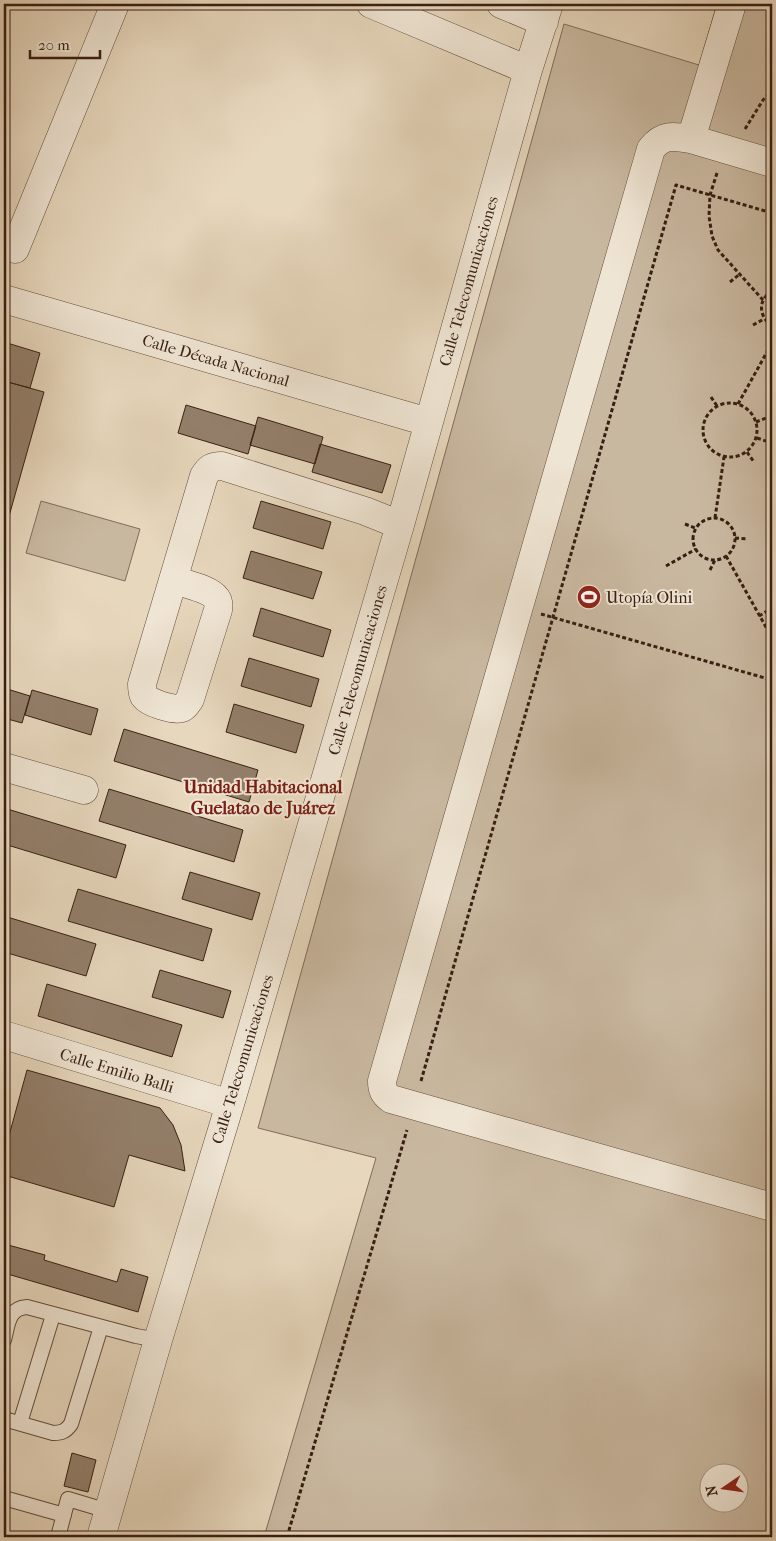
<svg xmlns="http://www.w3.org/2000/svg" width="776" height="1541" font-family="'IM FELL French Canon',serif">
  <rect width="100%" height="100%" fill="#e7d7bd"/>
  <filter id="stains"><feTurbulence type="fractalNoise" baseFrequency=".004" numOctaves="4"/><feColorMatrix values="0 0 0 0 .2 0 0 0 0 .09 0 0 0 0 .02 0 0 0 .5 -.17"/></filter>
  <radialGradient id="worn" r=".72"><stop offset=".6" stop-color="#630" stop-opacity="0"/><stop offset="1" stop-color="#630" stop-opacity=".3"/></radialGradient>
  <!-- green -->
  <path fill="#c9b8a0" stroke="#806c5a" fill-rule="evenodd" d="M 717,4 L 772,4 L 772,1537 L 264,1537 L 376,1158 L 258,1128 L 564,24 L 699,65 ZM 708,1474 L 738,1474 L 738,1504 L 708,1504 Z
    M 41,501 L 140,529 L 125,581 L 26,553 Z"/>
  <!-- building -->
  <path fill="#937f6b" stroke="#381f13" d="M 4,342 L 40,353 L 30,388 L 4,381 Z
    M 4,381 L 44,392 L 4,534 Z
    M 186,405 L 256,426 L 248,454 L 178,433 Z
    M 258,417 L 323,437 L 315,464 L 250,445 Z
    M 320,444 L 391,465 L 382,493 L 312,472 Z
    M 261,501 L 331,522 L 323,549 L 253,528 Z
    M 251,551 L 322,572 L 313,599 L 243,578 Z
    M 261,608 L 331,630 L 323,657 L 253,636 Z
    M 249,658 L 319,679 L 311,707 L 241,686 Z
    M 4,688 L 30,696 L 22,723 L 4,718 Z
    M 32,690 L 98,709 L 91,735 L 25,715 Z
    M 234,704 L 304,725 L 296,753 L 226,732 Z
    M 124,729 L 258,770 L 249,802 L 114,761 Z
    M 109,789 L 243,830 L 234,862 L 99,821 Z
    M 4,808 L 126,845 L 116,878 L 4,844 Z
    M 190,872 L 260,893 L 252,920 L 182,899 Z
    M 78,889 L 212,929 L 203,961 L 68,921 Z
    M 4,916 L 96,944 L 86,976 L 4,952 Z
    M 160,970 L 231,991 L 223,1018 L 152,997 Z
    M 47,984 L 182,1025 L 172,1057 L 38,1016 Z
    M 27,1070 L 160,1108 L 173,1125 L 181,1145 L 185,1171 L 129,1155 L 114,1207 L 4,1175 L 4,1154 Z
    M 8,1245 L 45,1255 L 44,1260 L 117,1282 L 121,1269 L 148,1277 L 138,1312 L 4,1273 L 4,1262 Z
    M 72,1453 L 96,1460 L 88,1492 L 64,1486 Z"/>
  <g fill="none" stroke-linecap="round" stroke-linejoin="round">
    <!-- service casing -->
    <g stroke="#644d3e" stroke-width="16">
      <path id="service" d="M 4,1340 C 8,1325 8,1308 27,1307 L 136,1336 L 158,1340
        M 4,1419 L 53,1433 C 62,1433 66,1431 71,1424 L 101,1327
        M 20,1423 L 53,1315
        M 4,1498 L 64,1515
        M 58,1537 L 68,1499 L 108,1511"/>
    </g>
    <!-- minor casing -->
    <g stroke="#644d3e" stroke-width="29">
      <path id="minor" d="M 371,4 L 528,70
        M 501,4 L 544,22
        M 691,139 L 732,4
        M 772,163 L 691,139 C 673,136 663,134 651,149 L 382,1081 C 382,1090 384,1094 391,1099 L 772,1207
        M 15,249 L 115,4
        M 4,299 L 428,422
        M 174,580 C 185,584 210,589 216,598 C 219,602 219,605 218,610 L 190,699 C 187,703 186,706 182,708 C 174,711 149,703 144,696 C 142,692 142,688 142,684 L 204,476 C 209,468 212,466 222,466 L 365,511 L 400,525
        M 4,767 L 84,790
        M 4,1035 L 230,1104
        M 101,1537 L 158,1340 L 230,1104 L 400,525 L 528,70 L 549,4"/>
    </g>
    <!-- path -->
    <path stroke="#381f13" stroke-width="3" stroke-dasharray="4 2.5" stroke-linecap="butt" d="M 745,129 L 763,100 L 772,91
      M 717,173 L 710,195 L 709,216 L 712,236 L 718,250 L 763,300
      M 730,282 L 740,274
      M 772,291 C 757,300 759,317 772,326
      M 753,325 L 764,319
      M 711,397 L 717,406
      M703 430a27 27 0 1 1 54 0a27 27 0 1 1-54 0Z
      M 738,404 L 772,343
      M 756,422 L 771,416
      M 757,438 L 772,443
      M 747,452 L 754,462
      M 715,518 L 724,457
      M693 539a21 21 0 1 1 42 0a21 21 0 1 1-42 0Z
      M 685,524 L 695,528
      M 735,538 L 748,539
      M 726,556 L 771,636 L 772,680
      M 666,566 L 696,549
      M 710,570 L 715,560
      M 541,614 L 772,680
      M 759,616 L 769,610
      M 421,1081 L 676,185 L 772,213
      M 287,1537 L 407,1130"/>
    <!-- service -->
    <use href="#service" stroke="#efe5d4" stroke-width="14"/>
    <!-- minor -->
    <use href="#minor" stroke="#efe5d4" stroke-width="28"/>
  </g>
  <!-- icons -->
  <defs>
    <g id="stadium-disc" transform="scale(1.25)"><circle r="9.5" fill="#8f2418" stroke="#efe5d4"/><path d="M0-5a6.5 5 0 1 0 0 10a6.5 5 0 1 0 0-10ZM-3.5-1.8h7v3.6h-7Z" fill="#fff"/></g>
  </defs>
  <g fill-rule="evenodd">
    <use href="#stadium-disc" x="589" y="597"/>
  </g>
  <g text-anchor="middle" stroke-width="4" stroke-linejoin="round" paint-order="stroke">
    <!-- street labels -->
    <g font-size="16" fill="#381f13" stroke="#efe5d4">
      <text transform="translate(468 281) rotate(-74)" y="6">Calle Telecomunicaciones</text>
      <text transform="translate(216 360) rotate(16)" y="6">Calle Década Nacional</text>
      <text transform="translate(357 670) rotate(-74)" y="6">Calle Telecomunicaciones</text>
      <text transform="translate(242 1059) rotate(-73)" y="6">Calle Telecomunicaciones</text>
      <text transform="translate(117 1070) rotate(17)" y="6">Calle Emilio Balli</text>
    </g>
    <!-- poi labels -->
    <g font-size="16" fill="#381f13" stroke="#efe5d4" text-anchor="start">
      <text x="606" y="603">Utopía Olini</text>
    </g>
    <!-- neighbourhood labels -->
    <g font-size="18" font-weight="bold" fill="#7a1f14" stroke="#efe5d4">
      <text x="263" y="793">Unidad Habitacional<tspan x="263" dy="21">Guelatao de Juárez</tspan></text>
    </g>
  </g>
  <!-- margin -->
  <rect width="776" height="1541" fill="none" stroke="#e7d7bd" stroke-width="20"/>
  <rect x="5" y="5" width="766" height="1531" fill="none" stroke="#381f13" stroke-width="2.5"/>
  <rect x="10" y="10" width="756" height="1521" fill="none" stroke="#381f13"/>
  <!-- north arrow -->
  <g transform="translate(724 1488) rotate(257)"><circle r="24" fill="#efe5d4" stroke="#a69687"/>
  <path d="M0-4L9 19L0 12L-9 19Z" fill="#8f2418"/>
  <text y="-8" font-size="14" font-weight="bold" text-anchor="middle" fill="#381f13">N</text>
  </g>
  <!-- scale -->
  <path d="M30 50v8h70v-8" fill="none" stroke="#381f13" stroke-width="2.5"/>
  <text x="38" y="50" font-size="15" fill="#381f13" stroke="#efe5d4" stroke-width="4" paint-order="stroke">20 m</text>
  <rect width="100%" height="100%" filter="url(#stains)"/>
  <rect width="100%" height="100%" fill="url(#worn)"/>
</svg>
